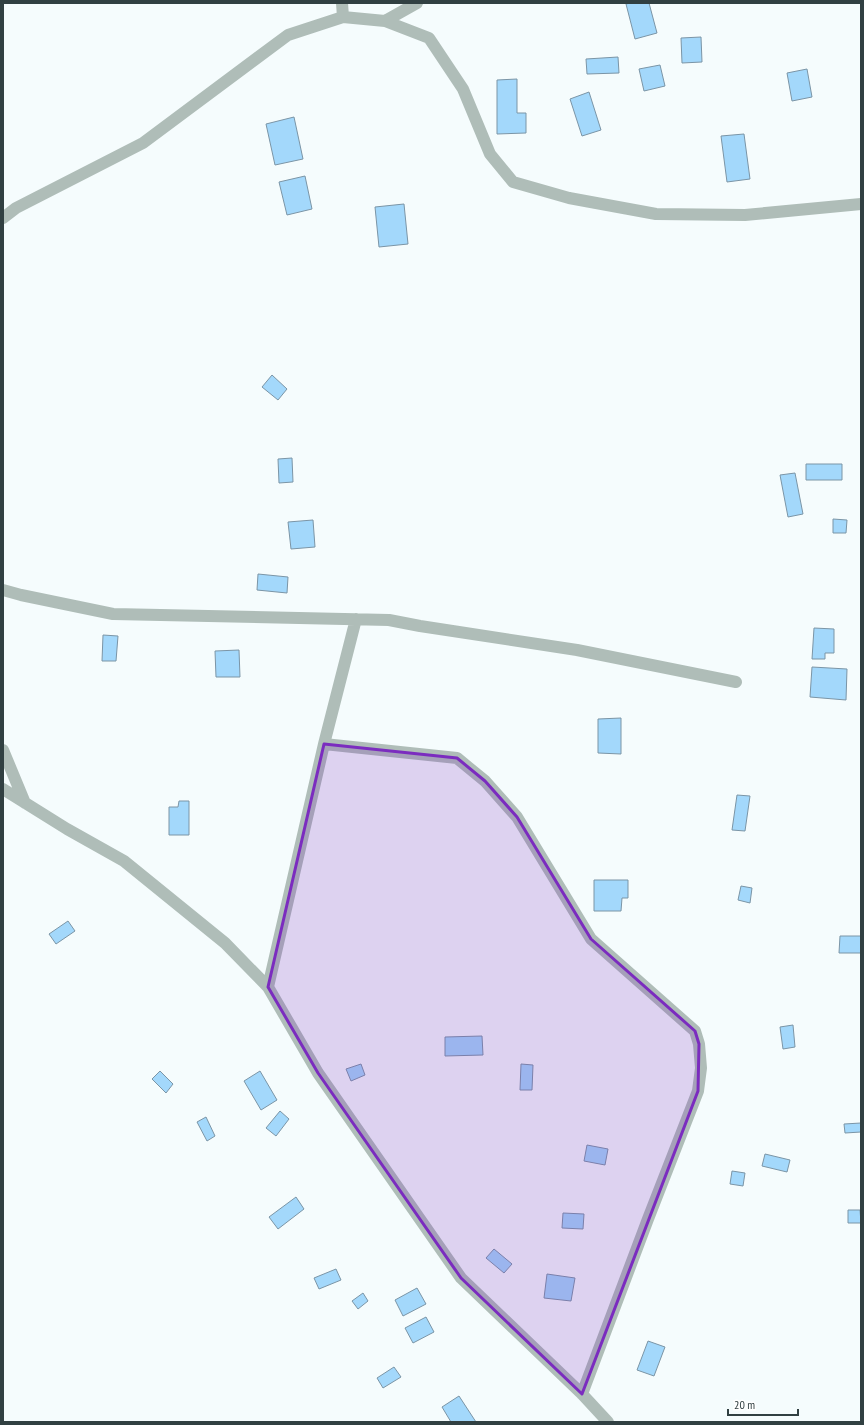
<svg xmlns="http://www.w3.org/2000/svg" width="864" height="1425" font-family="'PT Sans Narrow',sans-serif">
  <rect width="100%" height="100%" fill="#f5fcfd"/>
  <!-- building -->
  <path fill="#a3d8fb" stroke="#7b95a6" d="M 630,3 L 649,3 L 657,33 L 635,39 L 626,4 Z
    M 701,37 L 702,62 L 682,63 L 681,38 Z
    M 618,57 L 619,73 L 587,74 L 586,59 Z
    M 660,65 L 665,86 L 644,91 L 639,69 Z
    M 807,69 L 812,97 L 792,101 L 787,73 Z
    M 517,79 L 517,113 L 526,113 L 526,133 L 497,134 L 497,80 Z
    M 589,92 L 601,130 L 582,136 L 570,99 Z
    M 294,117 L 303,159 L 275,165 L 266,124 Z
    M 744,134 L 750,179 L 727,182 L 721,136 Z
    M 305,176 L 312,209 L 287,215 L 279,182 Z
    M 404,204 L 408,244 L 379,247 L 375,207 Z
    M 272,375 L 287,389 L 278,400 L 262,387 Z
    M 292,458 L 293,482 L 279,483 L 278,459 Z
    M 806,464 L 842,464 L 842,480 L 806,480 Z
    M 795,473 L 803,514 L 788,517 L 780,475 Z
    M 833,519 L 847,520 L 846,533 L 833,533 Z
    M 313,520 L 315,547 L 291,549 L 288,522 Z
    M 258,574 L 288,577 L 287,593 L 257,590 Z
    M 814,628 L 834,629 L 834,653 L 825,653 L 825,659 L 812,659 Z
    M 103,635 L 118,636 L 116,661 L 102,661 Z
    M 239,650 L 240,677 L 216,677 L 215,651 Z
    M 812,667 L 847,669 L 846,700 L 810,697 Z
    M 621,718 L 621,754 L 598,753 L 598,719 Z
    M 737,795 L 750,796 L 745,831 L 732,830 Z
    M 179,801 L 189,801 L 189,835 L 169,835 L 169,807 L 178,807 Z
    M 594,880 L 628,880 L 628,898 L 622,898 L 621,911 L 594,911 Z
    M 741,886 L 752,888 L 750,903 L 738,900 Z
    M 68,921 L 75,931 L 56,944 L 49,934 Z
    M 840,936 L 861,936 L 861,953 L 839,953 Z
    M 793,1025 L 795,1047 L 783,1049 L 780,1027 Z
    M 482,1036 L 483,1055 L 445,1056 L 445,1037 Z
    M 361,1064 L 365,1075 L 351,1081 L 346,1069 Z
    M 521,1064 L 533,1065 L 532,1090 L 520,1090 Z
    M 160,1071 L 173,1084 L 166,1093 L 152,1079 Z
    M 260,1071 L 277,1100 L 261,1110 L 244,1081 Z
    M 280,1111 L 289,1119 L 276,1136 L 266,1128 Z
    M 206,1117 L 215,1136 L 207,1141 L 197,1122 Z
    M 861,1123 L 861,1132 L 845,1133 L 844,1124 Z
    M 587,1145 L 608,1149 L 605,1165 L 584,1161 Z
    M 765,1154 L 790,1160 L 787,1172 L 762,1166 Z
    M 732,1171 L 745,1173 L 743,1186 L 730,1184 Z
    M 296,1197 L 304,1209 L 278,1229 L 269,1217 Z
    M 848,1210 L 860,1210 L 861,1223 L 848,1223 Z
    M 563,1213 L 584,1214 L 583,1229 L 562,1228 Z
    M 494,1249 L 512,1264 L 504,1273 L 486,1258 Z
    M 336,1269 L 341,1280 L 319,1289 L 314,1278 Z
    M 547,1274 L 575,1278 L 571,1301 L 544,1298 Z
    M 417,1288 L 426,1304 L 403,1316 L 395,1300 Z
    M 363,1293 L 368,1301 L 358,1309 L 352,1301 Z
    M 426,1317 L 434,1332 L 413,1343 L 405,1328 Z
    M 648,1341 L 665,1347 L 654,1376 L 637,1370 Z
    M 394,1367 L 401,1377 L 383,1388 L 377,1378 Z
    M 459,1396 L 476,1422 L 451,1422 L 442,1407 Z"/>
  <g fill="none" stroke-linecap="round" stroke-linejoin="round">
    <!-- minor -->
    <path stroke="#afbdb8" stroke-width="12" d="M 342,3 L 343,17
      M 385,21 L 417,3
      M 3,218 L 16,208 L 143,143 L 288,35 L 343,17 L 385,21 L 429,38 L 463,89 L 490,154 L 513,182 L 569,198 L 656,214 L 745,215 L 861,204
      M 3,590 L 21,595 L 113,614 L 389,620 L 420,626 L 577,650 L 736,682
      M 324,744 L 457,758 L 485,781 L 517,817 L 591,939 L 695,1031 L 699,1044 L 701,1068 L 698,1091 L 648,1219 L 582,1394
      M 3,750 L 25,803
      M 3,789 L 67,829 L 124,861 L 225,943 L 268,987 L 318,1073 L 461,1278 L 582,1394 L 608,1422
      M 268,987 L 324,744 L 356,619"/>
  </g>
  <!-- marked area -->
  <path fill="#7b2cbf" fill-opacity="0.2" stroke="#7b2cbf" stroke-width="3" stroke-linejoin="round" d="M 324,744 L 457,758 L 485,781 L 517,817 L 591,939 L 695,1031 L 699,1044 L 698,1091 L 582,1394 L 461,1278 L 318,1073 L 268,987 Z"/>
  <!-- border -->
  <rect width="864" height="1425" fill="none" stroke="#314042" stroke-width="8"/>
  <!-- scale -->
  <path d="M728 1409v6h70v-6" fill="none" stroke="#314042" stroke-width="2"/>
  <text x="734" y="1409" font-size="12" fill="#314042" stroke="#ffffff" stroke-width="3" paint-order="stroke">20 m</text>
</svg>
